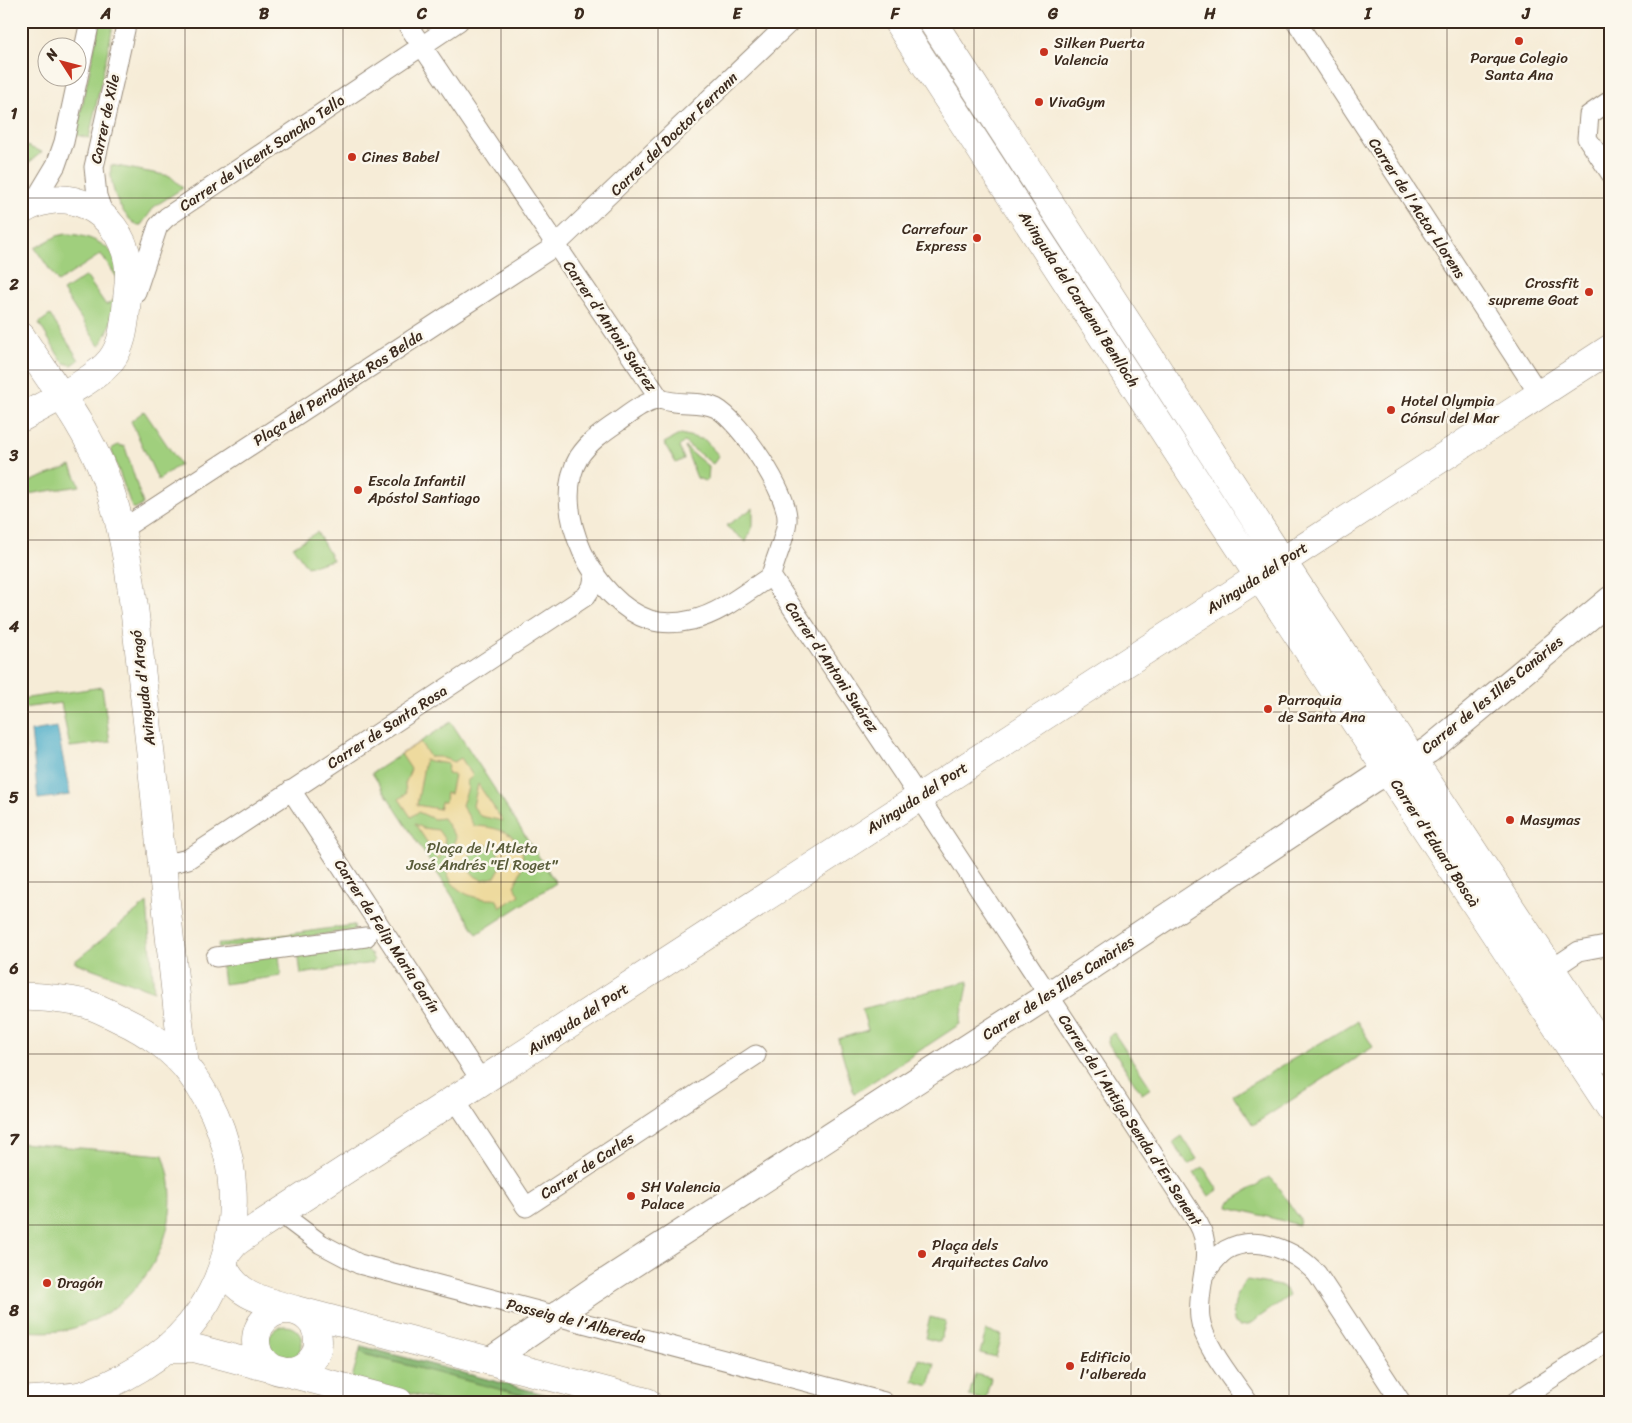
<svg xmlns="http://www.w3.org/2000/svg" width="1632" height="1423" font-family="Sriracha,sans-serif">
  <rect width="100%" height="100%" fill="#fbf7ec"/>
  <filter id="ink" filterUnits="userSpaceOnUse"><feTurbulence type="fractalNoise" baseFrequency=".02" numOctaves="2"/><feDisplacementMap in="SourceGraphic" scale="10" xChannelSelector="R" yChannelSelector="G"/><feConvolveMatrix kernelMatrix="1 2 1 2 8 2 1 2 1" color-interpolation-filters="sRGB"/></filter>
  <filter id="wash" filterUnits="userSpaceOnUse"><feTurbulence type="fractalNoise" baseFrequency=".0096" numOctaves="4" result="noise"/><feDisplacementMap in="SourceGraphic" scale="20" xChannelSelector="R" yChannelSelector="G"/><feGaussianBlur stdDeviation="1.12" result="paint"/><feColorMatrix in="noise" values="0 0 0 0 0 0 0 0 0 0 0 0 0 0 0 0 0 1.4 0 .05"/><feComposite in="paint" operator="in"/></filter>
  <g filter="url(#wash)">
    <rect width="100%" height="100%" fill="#f6ecd7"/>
    <!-- green -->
    <path fill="#a0cf7d" stroke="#6e7c4e" d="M 100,21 L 114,21 L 89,138 L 76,135 Z
      M 21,144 L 42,152 L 21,169 Z
      M 111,165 L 170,176 L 183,188 L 155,206 L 141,225 L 137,225 C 119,214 109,185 111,165 Z
      M 66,234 C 88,234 119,247 121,273 C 122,284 118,296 115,307 C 111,322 108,334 99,346 L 63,291 L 86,276 L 106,305 L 117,298 L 118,279 L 101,254 L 58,282 L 35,248 L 57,236 Z
      M 50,315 L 79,360 L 72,365 L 64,363 L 61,360 L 39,323 Z
      M 144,411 L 180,464 L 158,480 L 131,421 Z
      M 681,434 L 705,440 L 719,456 L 713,464 L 684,442 L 679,447 L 684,459 L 676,463 L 664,443 Z
      M 118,445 L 125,447 L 143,504 L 138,508 L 132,508 L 131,505 L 111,449 Z
      M 685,447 L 709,467 L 708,480 L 705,481 L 697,478 Z
      M 71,466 L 80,486 L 21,495 L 21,485 Z
      M 753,508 L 753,526 L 746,542 L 726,526 Z
      M 317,532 L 333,560 L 307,567 L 293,547 Z
      M 102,687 L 110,742 L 70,747 L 61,703 L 22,708 L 25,754 L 21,755 L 21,699 Z
      M 451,722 L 556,883 L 477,934 L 372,773 Z
      M 147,903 L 154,991 L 74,962 Z
      M 354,925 L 355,930 L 219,948 L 218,944 Z
      M 362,946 L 371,954 L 374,961 L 372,963 L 301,974 L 298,952 Z
      M 279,955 L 281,976 L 224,984 L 221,962 Z
      M 969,981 L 960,1024 L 854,1094 L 838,1039 L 868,1030 L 862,1009 Z
      M 1357,1021 L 1373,1047 L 1253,1125 L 1233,1095 Z
      M 1114,1033 L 1151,1088 L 1142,1094 L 1108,1043 L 1109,1036 Z
      M 1182,1136 L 1197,1159 L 1188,1165 L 1173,1142 Z
      M 21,1143 L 163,1155 C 190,1226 145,1306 74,1328 C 57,1333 39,1332 21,1331 Z
      M 1203,1167 L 1218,1190 L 1209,1196 L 1194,1173 Z
      M 1269,1177 L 1273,1180 L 1300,1219 L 1299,1225 L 1229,1207 L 1230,1202 Z
      M 1247,1280 L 1280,1286 L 1286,1289 L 1289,1296 L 1248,1325 L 1240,1326 L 1235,1323 C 1230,1313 1238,1287 1247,1280 Z
      M 930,1317 L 946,1321 L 940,1342 L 925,1338 Z
      M268 1343a17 17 0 1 1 34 0a17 17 0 1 1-34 0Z
      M 986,1331 L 1002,1335 L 996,1357 L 980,1353 Z
      M 361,1346 L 574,1402 L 442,1402 L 352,1378 Z
      M 919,1359 L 935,1364 L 929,1386 L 913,1381 Z
      M 975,1374 L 991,1378 L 985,1400 L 969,1396 Z"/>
    <!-- forest -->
    <path fill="#80b26c" stroke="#5e6e45" d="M 361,1346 L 574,1402 L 548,1402 L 364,1354 L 360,1350 Z"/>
    <!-- sand -->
    <path fill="#eeda9e" stroke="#94825e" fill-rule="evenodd" d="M 420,742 L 430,757 L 440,757 L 454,762 L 461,758 L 473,776 L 467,781 L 468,788 L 462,805 L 474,826 C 514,827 536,847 514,886 L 520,895 L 501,907 L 496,899 C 470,901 440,887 448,855 C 449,849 454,843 456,838 L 443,818 L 434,819 L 418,812 L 411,817 L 399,799 L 406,794 L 405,784 L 411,769 L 401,754 ZM 425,760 L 448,764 L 447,774 L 454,775 L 450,794 L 446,793 L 445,802 L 441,802 L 439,809 L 417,805 ZM 486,845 L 496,848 L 503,863 L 495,877 L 483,880 C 462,874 464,848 486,845 Z
      M 478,784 L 503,821 L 480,816 L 473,806 Z
      M 415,824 L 423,828 L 438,830 L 445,840 L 439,860 Z"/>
    <!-- water -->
    <path fill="#49acc8" stroke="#426b73" d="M 57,727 L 70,795 L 38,799 L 31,731 Z"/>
  </g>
  <g filter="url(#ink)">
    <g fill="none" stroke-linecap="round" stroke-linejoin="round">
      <!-- street casing -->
      <g stroke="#988b7a" stroke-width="21">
        <path id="street" d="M 405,21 L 660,399 C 679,406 699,400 716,408 C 740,421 789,494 787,521 C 785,540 775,558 771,576 L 901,770 L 1198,1223 C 1216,1254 1196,1285 1200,1318 C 1203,1344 1233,1380 1248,1402
          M 1296,21 L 1539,394
          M 1611,100 L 1589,115 L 1587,138 L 1611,174
          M 32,205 L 56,165 L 64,142 L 90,21
          M 104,216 L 97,196 L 94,167 L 127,21
          M 136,292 L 158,226 L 167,217 L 459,21
          M 660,399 C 644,402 632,412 618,422 C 603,432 589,442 579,457 C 548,509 595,603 650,620 C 663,624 679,623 692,620 C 720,614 746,592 771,576
          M 121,530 L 555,246 L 791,21
          M 291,790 L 482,1082
          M 164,865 L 188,859 L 586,596 L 592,587 L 595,573
          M 216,957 L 366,937
          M 1552,969 L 1579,951 L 1611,945
          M 455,1099 L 526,1207 L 756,1055
          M 280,1213 L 321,1244 L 359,1264 L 884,1402
          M 1205,1273 C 1211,1265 1217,1256 1226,1250 C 1255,1233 1297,1251 1317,1274 L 1401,1402
          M 1515,1402 L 1611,1339"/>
      </g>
      <!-- secondary casing -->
      <g stroke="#988b7a" stroke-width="28">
        <path id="secondary" d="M 491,1360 L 593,1290 L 1047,996 L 1374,779 L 1429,750 L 1611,599"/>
      </g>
      <!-- primary casing -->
      <g stroke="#988b7a" stroke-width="29">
        <path id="primary" d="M 897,21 L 1221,519 L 1611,1109
          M 932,21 L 1282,561 L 1611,1060
          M 21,211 C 66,182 118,210 128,261 C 131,276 127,294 126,310 C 124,328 122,346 111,360 C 95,381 45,404 21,418
          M 21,336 C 50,381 86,426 105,476 C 131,545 135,621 144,694 C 158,817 169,942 184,1065
          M 21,997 C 35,996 76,1000 89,1005 C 99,1008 110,1014 120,1019 C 146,1031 174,1050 191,1074 C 242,1141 248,1242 200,1312 C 173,1351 133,1376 89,1393 C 74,1399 39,1399 21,1401
          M 227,1253 L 235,1243 L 259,1226 L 1611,348
          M 223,1265 C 236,1297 266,1301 296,1310 L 647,1402
          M256 1341a31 31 0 1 1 62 0a31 31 0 1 1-62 0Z
          M 169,1348 L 194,1348 L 399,1402"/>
      </g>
      <!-- street -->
      <use href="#street" stroke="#fff" stroke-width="19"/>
      <!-- secondary -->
      <use href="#secondary" stroke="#fff" stroke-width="26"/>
      <!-- primary -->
      <use href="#primary" stroke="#fff" stroke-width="28"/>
    </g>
  </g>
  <!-- grid -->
  <path fill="none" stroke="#3b2a1e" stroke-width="1" stroke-opacity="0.55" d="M 185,21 L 185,1402M 343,21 L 343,1402M 501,21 L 501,1402M 658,21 L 658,1402M 816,21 L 816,1402M 974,21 L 974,1402M 1131,21 L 1131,1402M 1289,21 L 1289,1402M 1447,21 L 1447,1402M 21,198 L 1611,198M 21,370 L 1611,370M 21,540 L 1611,540M 21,712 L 1611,712M 21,882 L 1611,882M 21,1054 L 1611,1054M 21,1225 L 1611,1225"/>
  <!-- markers -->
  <g fill="#c8321e" stroke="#fbf7ec" stroke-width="2">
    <circle cx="1519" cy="41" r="5"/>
    <circle cx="1044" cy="52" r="5"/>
    <circle cx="1039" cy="102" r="5"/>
    <circle cx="352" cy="157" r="5"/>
    <circle cx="977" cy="238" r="5"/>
    <circle cx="1589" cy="292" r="5"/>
    <circle cx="1391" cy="410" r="5"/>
    <circle cx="358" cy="490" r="5"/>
    <circle cx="1268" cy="709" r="5"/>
    <circle cx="1510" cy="820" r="5"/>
    <circle cx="631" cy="1196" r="5"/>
    <circle cx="922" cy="1254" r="5"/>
    <circle cx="47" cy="1283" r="5"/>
    <circle cx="1070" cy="1366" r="5"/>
  </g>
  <g text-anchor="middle" stroke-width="5" stroke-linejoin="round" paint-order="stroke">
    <!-- poi labels -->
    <g font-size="15" fill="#3b2a1e" stroke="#fbf7ec" text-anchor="start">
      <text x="1054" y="48">Silken Puerta<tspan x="1054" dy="17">Valencia</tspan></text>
      <text x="1519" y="63" text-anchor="middle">Parque Colegio<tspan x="1519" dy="17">Santa Ana</tspan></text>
      <text x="1049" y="107">VivaGym</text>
      <text x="362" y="162">Cines Babel</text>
      <text x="967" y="234" text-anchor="end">Carrefour<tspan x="967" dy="17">Express</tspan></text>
      <text x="1579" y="288" text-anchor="end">Crossfit<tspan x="1579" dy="17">supreme Goat</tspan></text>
      <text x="1401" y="406">Hotel Olympia<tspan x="1401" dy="17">Cónsul del Mar</tspan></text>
      <text x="368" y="486">Escola Infantil<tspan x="368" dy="17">Apóstol Santiago</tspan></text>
      <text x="1278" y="705">Parroquia<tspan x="1278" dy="17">de Santa Ana</tspan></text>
      <text x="1520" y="825">Masymas</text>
      <text x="641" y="1192">SH Valencia<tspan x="641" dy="17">Palace</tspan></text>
      <text x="932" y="1250">Plaça dels<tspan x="932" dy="17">Arquitectes Calvo</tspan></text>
      <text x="57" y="1288">Dragón</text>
      <text x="1080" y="1362">Edificio<tspan x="1080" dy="17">l'albereda</tspan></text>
    </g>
    <!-- street labels -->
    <g font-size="15" fill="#3b2a1e" stroke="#fbf7ec">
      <text transform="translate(105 119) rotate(-78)" y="5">Carrer de Xile</text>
      <text transform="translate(674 134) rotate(-44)" y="5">Carrer del Doctor Ferrann</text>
      <text transform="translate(262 153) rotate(-34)" y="5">Carrer de Vicent Sancho Tello</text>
      <text transform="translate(1417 208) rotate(57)" y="5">Carrer de l'Actor Llorens</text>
      <text transform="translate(1079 299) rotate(57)" y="5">Avinguda del Cardenal Benlloch</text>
      <text transform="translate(610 326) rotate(56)" y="5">Carrer d'Antoni Suárez</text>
      <text transform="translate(338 388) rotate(-33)" y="5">Plaça del Periodista Ros Belda</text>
      <text transform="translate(1257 578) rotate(-33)" y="5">Avinguda del Port</text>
      <text transform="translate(832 667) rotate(56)" y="5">Carrer d'Antoni Suárez</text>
      <text transform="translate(143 688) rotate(-97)" y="5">Avinguda d'Aragó</text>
      <text transform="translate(1492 695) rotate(-39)" y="5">Carrer de les Illes Canàries</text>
      <text transform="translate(387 727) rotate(-33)" y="5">Carrer de Santa Rosa</text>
      <text transform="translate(917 798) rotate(-33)" y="5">Avinguda del Port</text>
      <text transform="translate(1435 843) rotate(57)" y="5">Carrer d'Eduard Boscà</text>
      <text transform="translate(387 936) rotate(57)" y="5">Carrer de Felip Maria Garín</text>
      <text transform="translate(1058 988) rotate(-33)" y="5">Carrer de les Illes Canàries</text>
      <text transform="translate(578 1019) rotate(-33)" y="5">Avinguda del Port</text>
      <text transform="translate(1130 1120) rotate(57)" y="5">Carrer de l'Antiga Senda d'En Senent</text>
      <text transform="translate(587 1166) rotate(-33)" y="5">Carrer de Carles</text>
      <text transform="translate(576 1321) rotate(14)" y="5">Passeig de l'Albereda</text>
    </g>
    <!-- park labels -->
    <g font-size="15" fill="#595c3a" stroke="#fbf7ec">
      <text x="482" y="853">Plaça de l'Atleta<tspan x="482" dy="17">José Andrés "El Roget"</tspan></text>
    </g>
  </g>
  <!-- margin -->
  <rect width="1632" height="1423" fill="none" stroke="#fbf7ec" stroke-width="55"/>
  <!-- north arrow -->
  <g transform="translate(62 62) rotate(306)"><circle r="24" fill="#fbf7ec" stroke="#aea59a"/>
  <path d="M0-4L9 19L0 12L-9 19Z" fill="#c8321e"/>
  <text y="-8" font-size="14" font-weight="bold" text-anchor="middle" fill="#3b2a1e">N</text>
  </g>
  <rect x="28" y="28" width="1576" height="1368" fill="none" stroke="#3b2a1e" stroke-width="2"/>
  <g font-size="16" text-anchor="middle" font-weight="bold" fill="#3b2a1e">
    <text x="106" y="19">A</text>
    <text x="264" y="19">B</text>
    <text x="422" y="19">C</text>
    <text x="579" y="19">D</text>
    <text x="737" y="19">E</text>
    <text x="895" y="19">F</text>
    <text x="1053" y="19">G</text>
    <text x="1210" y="19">H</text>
    <text x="1368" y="19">I</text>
    <text x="1526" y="19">J</text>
    <text x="14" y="119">1</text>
    <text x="14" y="290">2</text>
    <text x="14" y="461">3</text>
    <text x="14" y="632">4</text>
    <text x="14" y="803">5</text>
    <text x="14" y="974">6</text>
    <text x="14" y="1145">7</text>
    <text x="14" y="1316">8</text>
  </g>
</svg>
